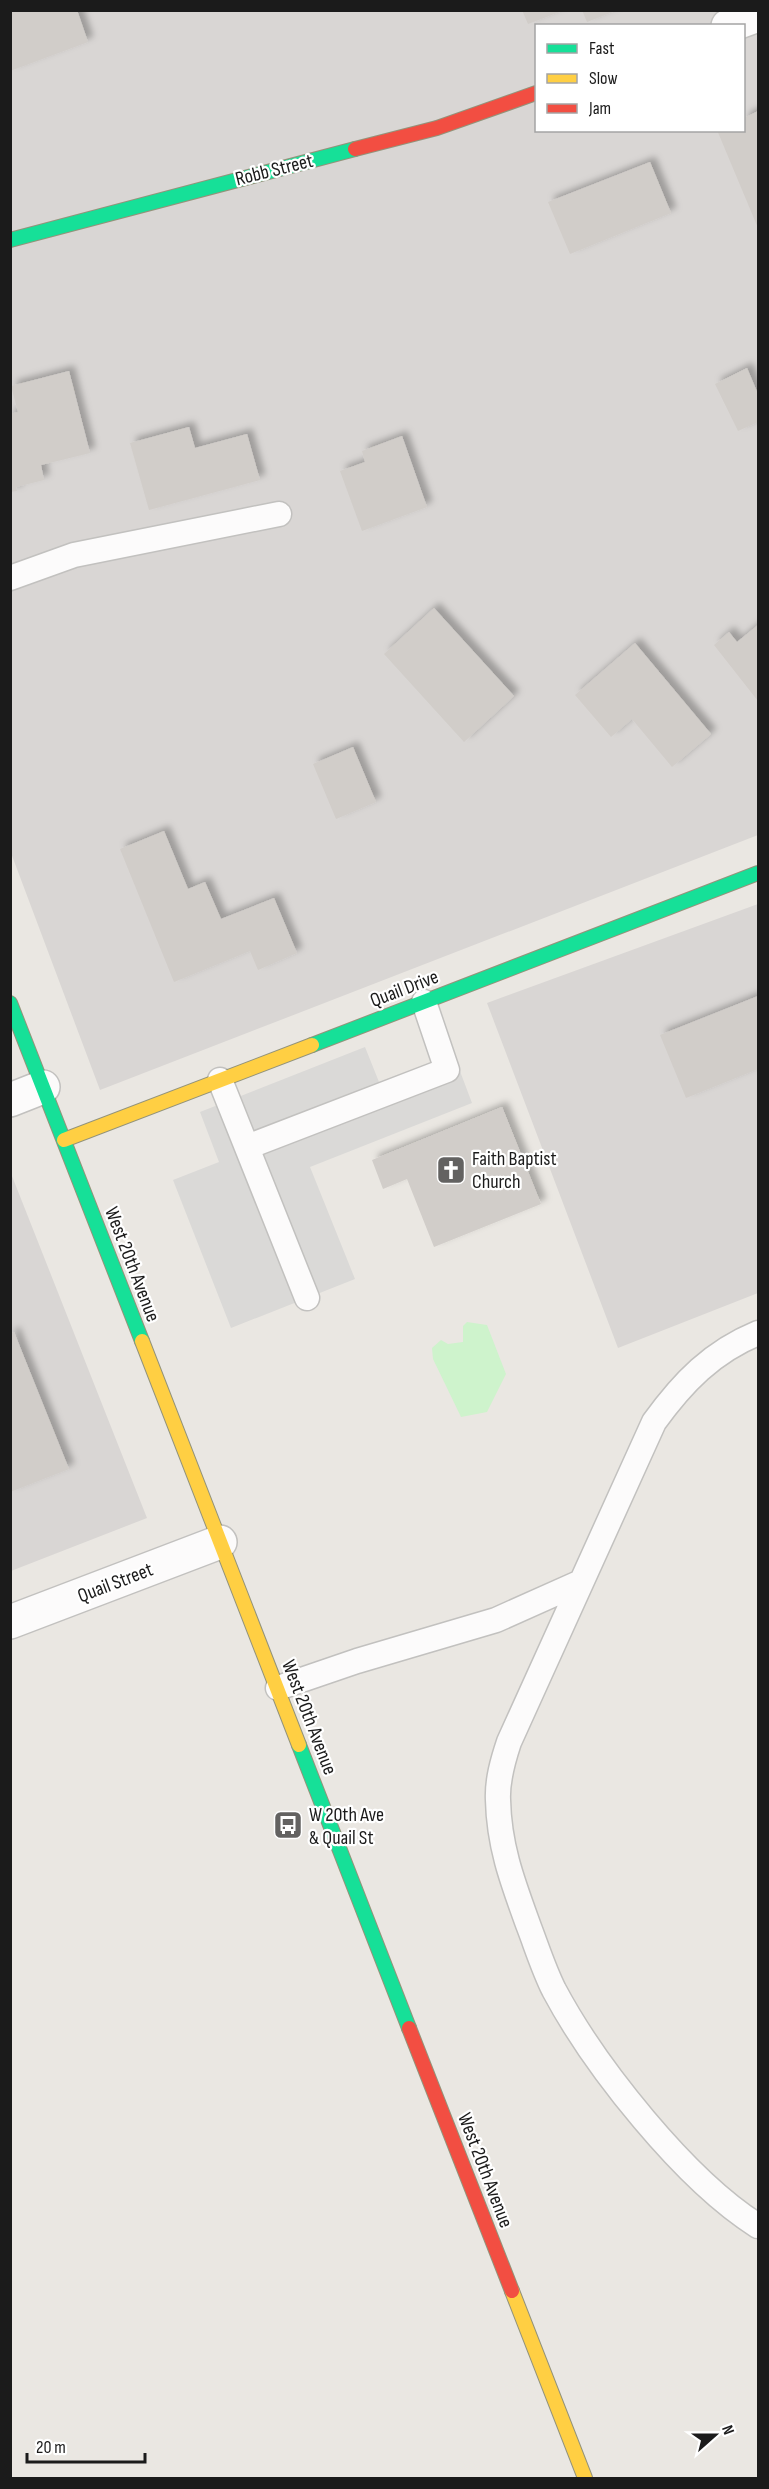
<svg xmlns="http://www.w3.org/2000/svg" width="769" height="2489" font-family="'Sofia Sans Condensed',sans-serif">
  <defs>
    <filter id="shadow"><feDropShadow dx="5.5" dy="-5.5" stdDeviation="3" flood-color="#0004"/></filter>
  </defs>
  <rect width="100%" height="100%" fill="#eae7e2"/>
  <!-- residential -->
  <path fill="#d9d6d4" fill-rule="evenodd" d="M 11,11 L 758,11 L 758,835 L 100,1090 L 11,853 ZM 536,26 L 744,26 L 744,130 L 536,130 Z
    M 758,904 L 758,1293 L 618,1348 L 487,1003 Z
    M 10,1171 L 147,1518 L 11,1571 L 10,1571 Z"/>
  <!-- park -->
  <path fill="#cef3cc" d="M 467,1322 L 487,1325 L 506,1374 L 487,1412 L 461,1417 L 433,1359 L 432,1348 L 441,1340 L 448,1344 L 463,1342 L 463,1326 Z"/>
  <!-- parking -->
  <path fill="#dad9d7" d="M 365,1047 L 381,1087 L 455,1058 L 472,1103 L 310,1167 L 355,1279 L 231,1328 L 173,1180 L 219,1162 L 200,1112 Z"/>
  <!-- building -->
  <path fill="#d1cdc9" filter="url(#shadow)" d="M 10,10 L 77,10 L 88,42 L 10,71 Z
    M 522,10 L 562,10 L 562,11 L 528,24 Z
    M 582,10 L 615,10 L 615,11 L 587,22 Z
    M 758,111 L 758,228 L 717,130 L 744,130 L 744,118 Z
    M 650,162 L 671,213 L 570,254 L 548,202 Z
    M 747,368 L 758,394 L 758,422 L 738,431 L 715,384 Z
    M 69,371 L 90,453 L 41,465 L 44,480 L 16,487 L 17,491 L 10,492 L 10,414 L 18,412 L 11,386 Z
    M 189,427 L 195,448 L 247,434 L 260,480 L 149,510 L 130,443 Z
    M 402,436 L 427,507 L 362,531 L 340,471 L 365,462 L 362,451 Z
    M 434,608 L 514,696 L 464,742 L 384,654 Z
    M 758,625 L 758,701 L 714,645 L 729,632 L 737,642 Z
    M 635,643 L 711,734 L 672,767 L 632,719 L 611,737 L 575,695 Z
    M 353,747 L 376,802 L 336,819 L 313,764 Z
    M 164,831 L 188,889 L 205,882 L 221,919 L 274,898 L 297,953 L 258,970 L 250,951 L 174,982 L 120,849 Z
    M 758,996 L 758,1069 L 686,1098 L 660,1035 Z
    M 502,1107 L 541,1204 L 434,1247 L 407,1179 L 383,1189 L 372,1160 Z
    M 14,1332 L 69,1469 L 10,1492 L 10,1334 Z"/>
  <g fill="none" stroke-linecap="round" stroke-linejoin="round">
    <!-- lane casing -->
    <g stroke="#c2c1bf" stroke-width="27">
      <path id="lane" d="M 10,578 L 74,555 L 279,514
        M 220,1080 L 307,1298
        M 247,1147 L 447,1070 L 424,1002
        M 758,1333 C 712,1352 683,1382 654,1422 L 509,1742 C 503,1760 497,1780 498,1800 C 499,1847 513,1883 529,1927 C 537,1948 544,1970 554,1990 C 595,2067 685,2180 758,2226
        M 278,1688 L 357,1661 L 496,1620 L 581,1582"/>
    </g>
    <!-- street casing -->
    <g stroke="#c2c1bf" stroke-width="36">
      <path id="street" d="M 728,26 L 758,15
        M 10,1100 L 43,1087
        M 10,1622 L 220,1542"/>
    </g>
    <!-- fast casing -->
    <g stroke="#93937a" stroke-width="16">
      <path id="fast" d="M 10,240 L 355,149
        M 10,1003 L 142,1341
        M 312,1045 L 758,873
        M 299,1745 L 409,2028"/>
    </g>
    <!-- slow casing -->
    <g stroke="#93937a" stroke-width="16">
      <path id="slow" d="M 64,1140 L 312,1045
        M 142,1341 L 299,1745
        M 512,2291 L 585,2478"/>
    </g>
    <!-- jam casing -->
    <g stroke="#93937a" stroke-width="16">
      <path id="jam" d="M 355,149 L 437,128 L 536,93
        M 409,2028 L 512,2291"/>
    </g>
    <!-- lane -->
    <use href="#lane" stroke="#fcfbfb" stroke-width="24"/>
    <!-- street -->
    <use href="#street" stroke="#fcfbfb" stroke-width="33"/>
    <!-- fast -->
    <use href="#fast" stroke="#16e098" stroke-width="14"/>
    <!-- slow -->
    <use href="#slow" stroke="#ffcf43" stroke-width="14"/>
    <!-- jam -->
    <use href="#jam" stroke="#f24e42" stroke-width="14"/>
  </g>
  <!-- icons -->
  <defs>
    <g id="church-square" transform="scale(1.5)"><rect x="-9" y="-9" width="18" height="18" rx="4" fill="#636261" stroke="#fff"/><path d="M-1.2-6h2.4v3.5h3.3v2.4h-3.3V6h-2.4V-.1h-3.3v-2.4h3.3Z" fill="#fff"/></g>
    <g id="bus-square" transform="scale(1.5)"><rect x="-9" y="-9" width="18" height="18" rx="4" fill="#636261" stroke="#fff"/><path d="M-5-6H5V4H4V6H2V4H-2V6H-4V4H-5ZM-3.5-4V0h7V-4ZM-3.5 1.2v1.5H-2V1.2ZM2 1.2v1.5H3.5V1.2Z" fill="#fff"/></g>
  </defs>
  <g fill-rule="evenodd">
    <use href="#church-square" x="451" y="1170"/>
    <use href="#bus-square" x="288" y="1825"/>
  </g>
  <g text-anchor="middle" stroke-width="4.5" stroke-linejoin="round" paint-order="stroke">
    <!-- street labels -->
    <g font-size="20" fill="#1b1b1b" stroke="#fff">
      <text transform="translate(274 169) rotate(-14)" y="7">Robb Street</text>
      <text transform="translate(404 988) rotate(-21)" y="7">Quail Drive</text>
      <text transform="translate(133 1264) rotate(69)" y="7">West 20th Avenue</text>
      <text transform="translate(115 1582) rotate(-21)" y="7">Quail Street</text>
      <text transform="translate(310 1717) rotate(69)" y="7">West 20th Avenue</text>
      <text transform="translate(486 2170) rotate(69)" y="7">West 20th Avenue</text>
    </g>
    <!-- poi labels -->
    <g font-size="20" fill="#1b1b1b" stroke="#fff" text-anchor="start">
      <text x="472" y="1165">Faith Baptist<tspan x="472" dy="23">Church</tspan></text>
      <text x="309" y="1821">W 20th Ave<tspan x="309" dy="23">&amp; Quail St</tspan></text>
    </g>
  </g>
  <!-- border -->
  <rect width="769" height="2489" fill="none" stroke="#1b1b1b" stroke-width="24"/>
  <!-- legend -->
  <rect x="535" y="24" width="210" height="108" fill="#ffffff" stroke="#a4a4a4" stroke-width="1.5"/>
  <rect x="547" y="44" width="30" height="9" fill="#16e098" stroke="#a4a4a4" stroke-width="1.5"/>
  <text x="589" y="54" font-size="18" fill="#1b1b1b">Fast</text>
  <rect x="547" y="74" width="30" height="9" fill="#ffcf43" stroke="#a4a4a4" stroke-width="1.5"/>
  <text x="589" y="84" font-size="18" fill="#1b1b1b">Slow</text>
  <rect x="547" y="104" width="30" height="9" fill="#f24e42" stroke="#a4a4a4" stroke-width="1.5"/>
  <text x="589" y="114" font-size="18" fill="#1b1b1b">Jam</text>
  <!-- north arrow -->
  <g transform="translate(715 2435) rotate(69)" stroke="#ffffff" stroke-width="4.5" paint-order="stroke">
  <path d="M0-4.5L10 22L0 15L-10 22Z" fill="#1b1b1b"/>
  <text y="-9" font-size="16" font-weight="bold" text-anchor="middle" fill="#1b1b1b">N</text>
  </g>
  <!-- scale -->
  <path d="M27 2453v9h118v-9" fill="none" stroke="#1b1b1b" stroke-width="3"/>
  <text x="36" y="2453" font-size="18" fill="#1b1b1b" stroke="#ffffff" stroke-width="4.5" paint-order="stroke">20 m</text>
</svg>
